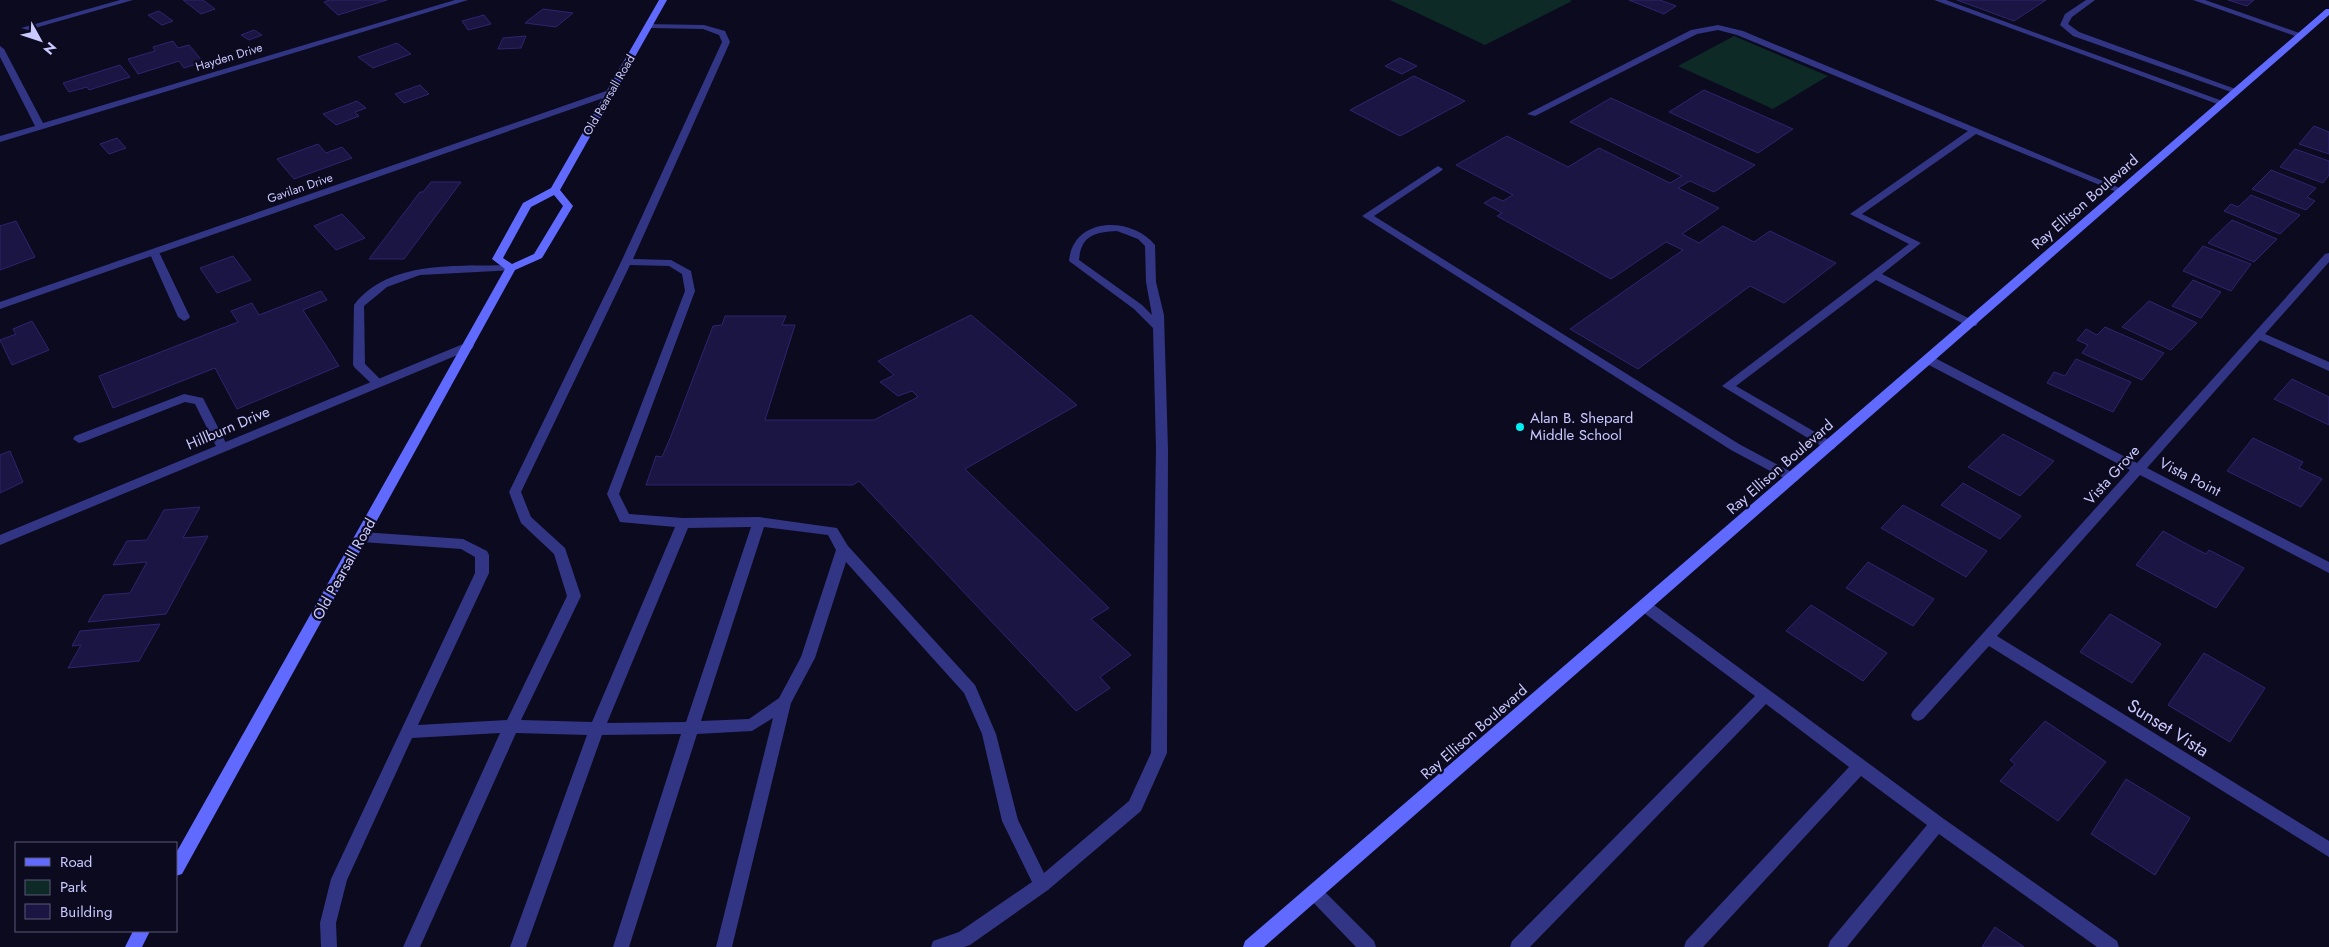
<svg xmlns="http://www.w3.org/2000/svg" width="2329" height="947" font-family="Jost,sans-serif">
  <rect width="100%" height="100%" fill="#0c0a1f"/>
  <!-- green -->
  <path fill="#0d2a26" d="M 1390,0 L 1570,0 L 1572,1 L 1485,45 Z
    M 1734,36 L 1828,76 L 1773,109 L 1678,66 Z"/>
  <!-- building -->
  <path fill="#1a1542" stroke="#2d2570" d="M 183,0 L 203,0 L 215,9 L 201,14 Z
    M 329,0 L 387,0 L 338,15 L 324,2 Z
    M 1629,0 L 1660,0 L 1676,6 L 1664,14 Z
    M 1957,0 L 2046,0 L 2014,21 Z
    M 2228,0 L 2254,0 L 2247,6 Z
    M 543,9 L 573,13 L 556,27 L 525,23 Z
    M 159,11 L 173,21 L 162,25 L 148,15 Z
    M 484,15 L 491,24 L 468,30 L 462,21 Z
    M 254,30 L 262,35 L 249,40 L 241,35 Z
    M 526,36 L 521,48 L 498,49 L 503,38 Z
    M 173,41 L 178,48 L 189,45 L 203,62 L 184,68 L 179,61 L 138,74 L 128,59 L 155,51 L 153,47 Z
    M 397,43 L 411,54 L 373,68 L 358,57 Z
    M 1400,58 L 1417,66 L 1402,74 L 1385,66 Z
    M 120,65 L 130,77 L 89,90 L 87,87 L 69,92 L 63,83 Z
    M 1414,76 L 1465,101 L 1400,136 L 1350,110 Z
    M 420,85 L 429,94 L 404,103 L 395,94 Z
    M 1704,90 L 1793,129 L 1758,153 L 1669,112 Z
    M 1611,98 L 1755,165 L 1714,192 L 1690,181 L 1678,188 L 1719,208 L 1682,234 L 1699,243 L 1723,226 L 1754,242 L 1770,231 L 1836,263 L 1784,303 L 1750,286 L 1638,369 L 1570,329 L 1683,250 L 1666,242 L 1611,279 L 1497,216 L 1502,213 L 1484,203 L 1494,197 L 1503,201 L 1513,195 L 1456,165 L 1507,136 L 1568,167 L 1599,148 L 1670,183 L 1682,176 L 1570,122 Z
    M 357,101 L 366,108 L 355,112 L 359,116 L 336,125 L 323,114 Z
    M 2314,126 L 2329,132 L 2329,154 L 2299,144 Z
    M 117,138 L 126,148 L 109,154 L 100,144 Z
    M 318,144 L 326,153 L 342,147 L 352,158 L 294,179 L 277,159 Z
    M 2295,149 L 2329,161 L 2329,175 L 2323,183 L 2280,167 Z
    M 2271,170 L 2316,188 L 2307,197 L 2315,201 L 2306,210 L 2252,189 Z
    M 431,182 L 461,182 L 404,259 L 369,259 L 420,192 L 423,192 Z
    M 2251,195 L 2300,215 L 2280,234 L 2224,211 L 2231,204 L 2238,207 Z
    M 342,214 L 365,238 L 336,250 L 314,226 Z
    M 2232,220 L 2277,239 L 2254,262 L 2208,243 Z
    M 16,221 L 35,257 L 0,270 L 0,226 Z
    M 2203,246 L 2251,264 L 2231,291 L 2183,271 Z
    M 233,256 L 251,280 L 217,293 L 200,268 Z
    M 2193,280 L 2221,292 L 2201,318 L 2172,306 Z
    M 321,291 L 327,300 L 303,310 L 339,366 L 237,409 L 215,368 L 113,408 L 99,376 L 238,322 L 231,311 L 252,303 L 259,315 Z
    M 2149,301 L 2197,323 L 2171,350 L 2122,327 Z
    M 971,315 L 1077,405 L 965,469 L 1109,608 L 1091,619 L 1131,655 L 1100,677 L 1110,688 L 1076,711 L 859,481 L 853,485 L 646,485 L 656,456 L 662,457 L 671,436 L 713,326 L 722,325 L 725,316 L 786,316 L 782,325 L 795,325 L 765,420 L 874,420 L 918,397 L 912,391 L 898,396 L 880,382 L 894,375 L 878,361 Z
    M 32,321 L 49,350 L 12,365 L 0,340 L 16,334 L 13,329 Z
    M 2105,327 L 2164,353 L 2142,380 L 2082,353 L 2088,345 L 2077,340 L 2086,329 L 2097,335 Z
    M 2076,359 L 2131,382 L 2113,412 L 2047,383 L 2054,372 L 2065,376 Z
    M 2292,379 L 2329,397 L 2329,425 L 2274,399 Z
    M 2003,434 L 2054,461 L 2020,496 L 1968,467 Z
    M 2253,438 L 2303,462 L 2299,468 L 2322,479 L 2301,507 L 2227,471 Z
    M 10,451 L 23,482 L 0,493 L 0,455 Z
    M 1963,483 L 2021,516 L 2000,539 L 1941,505 Z
    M 1903,505 L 1987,551 L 1966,577 L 1881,528 Z
    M 200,507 L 183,538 L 208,536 L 166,614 L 88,622 L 104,595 L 130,593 L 147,562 L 113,565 L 127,541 L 147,540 L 164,510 Z
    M 2163,531 L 2196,549 L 2206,554 L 2209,550 L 2244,568 L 2216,608 L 2136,565 Z
    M 1868,562 L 1934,599 L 1913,626 L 1846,588 Z
    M 1811,605 L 1887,653 L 1863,681 L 1786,631 Z
    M 2110,614 L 2161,644 L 2132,683 L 2080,652 Z
    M 160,624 L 139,661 L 68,668 L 81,645 L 72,646 L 80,631 Z
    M 2204,653 L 2265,688 L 2230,742 L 2168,705 Z
    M 2045,721 L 2106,762 L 2058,821 L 2000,781 L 2015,764 L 2010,760 Z
    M 2126,779 L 2190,818 L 2155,875 L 2091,834 Z
    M 1995,927 L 2024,947 L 1982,947 Z"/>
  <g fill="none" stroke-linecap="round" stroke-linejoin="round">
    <!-- lane -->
    <path fill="#313583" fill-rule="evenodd" d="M 1934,0 L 1946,0 L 2228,103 L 2220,105 Z
      M 2086,0 L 2095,0 L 2072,17 L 2068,24 L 2079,32 L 2241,91 L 2234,93 L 2073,36 L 2060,25 L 2065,14 Z
      M 2193,0 L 2205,0 L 2305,35 L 2298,37 Z
      M 646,24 L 704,25 L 725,31 L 730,42 L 633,259 L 671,260 L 691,271 L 695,291 L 619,494 L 629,514 L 683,518 L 759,517 L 837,528 L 848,546 L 975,685 L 996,734 L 1018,820 L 1044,873 L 1129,801 L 1151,753 L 1156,449 L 1153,328 L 1134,309 L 1069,261 C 1073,216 1132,216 1155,245 L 1156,282 L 1164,315 L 1168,449 L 1167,753 L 1141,811 L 1048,890 L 970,945 L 964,947 L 931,947 L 933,941 L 959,932 L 1032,882 L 1002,821 L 982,734 L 964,693 L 846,562 L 815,658 L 791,703 L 732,947 L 716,947 L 773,718 L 752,731 L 697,734 L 629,947 L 613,947 L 681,734 L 602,735 L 526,947 L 510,947 L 587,735 L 516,733 L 420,947 L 403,947 L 500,733 L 412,738 L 347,880 L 336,923 L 337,947 L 321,947 L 320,923 L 331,879 L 475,573 L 475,557 L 461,549 L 362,542 L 357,540 L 355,537 L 357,534 L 362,532 L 463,539 L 487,551 L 489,555 L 489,573 L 418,725 L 507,720 L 567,596 L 554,554 L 521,523 L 509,492 L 621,262 L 722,42 L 719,35 L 703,29 L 649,28 L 646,28 ZM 1117,231 L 1138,239 L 1145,246 L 1146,282 L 1152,315 L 1142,305 L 1079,260 C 1081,236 1094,232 1117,231 ZM 630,265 L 669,266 L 682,274 L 685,291 L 607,494 L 620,522 L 675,527 L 592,722 L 521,720 L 581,596 L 565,548 L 531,517 L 521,492 ZM 751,527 L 686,722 L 607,723 L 688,528 ZM 764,527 L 828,535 L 836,550 L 801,657 L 779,698 L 749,719 L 701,721 Z
      M 1718,25 L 1743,31 L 2127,191 L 2122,194 L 2119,193 L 1976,134 L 1862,214 L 1921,243 L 1882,274 L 1978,323 L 1976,326 L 1968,326 L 1876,280 L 1736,386 L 1834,443 L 1836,446 L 1834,449 L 1826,449 L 1722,386 L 1909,244 L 1850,214 L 1968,131 L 1737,35 L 1718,30 L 1697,34 L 1535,116 L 1527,114 L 1691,30 Z
      M 1438,166 L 1443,169 L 1441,171 L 1374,216 L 1739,444 L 1797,475 L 1799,478 L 1797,481 L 1789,481 L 1731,450 L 1362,216 Z
      M 154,249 L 159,252 L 190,317 L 188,319 L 184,321 L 178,317 L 149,252 Z
      M 511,265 L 516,268 L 515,270 L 420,275 L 387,287 L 364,306 L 365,364 L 384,383 L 378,387 L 374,386 L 355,368 L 353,365 L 354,305 C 389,259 459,267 511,265 Z
      M 184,394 L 203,398 L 228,447 L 226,450 L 218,450 L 195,404 L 185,402 L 83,442 L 79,443 L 73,439 L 75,436 Z
      M 1645,601 L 1650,602 L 1944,819 L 2117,941 L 2119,947 L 2097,947 L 1939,834 L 1847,947 L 1828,947 L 1830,941 L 1927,825 L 1861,776 L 1703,947 L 1684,947 L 1686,941 L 1849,767 L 1766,704 L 1530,947 L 1510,947 L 1512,941 L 1755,696 L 1640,610 L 1638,606 L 1640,602 Z
      M 1314,884 L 1320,887 L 1374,941 L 1376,947 L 1356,947 L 1308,897 L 1306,892 L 1308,887 Z"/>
    <!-- street -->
    <path fill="#313583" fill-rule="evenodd" d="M 120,0 L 133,0 L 28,30 L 21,28 Z
      M 455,0 L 468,0 L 0,142 L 0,136 L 35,126 L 0,57 L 0,46 L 4,49 L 43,123 Z
      M 609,90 L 613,93 L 612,95 L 0,309 L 0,302 Z
      M 2329,253 L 2329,262 L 2265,334 L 2329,362 L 2329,371 L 2260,340 L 2147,468 L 2329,562 L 2329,573 L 2140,475 L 1997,636 L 2329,841 L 2329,857 L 1989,646 L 1923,719 L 1918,721 L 1913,719 L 1911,715 L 1913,711 L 2130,470 L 1925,363 L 1923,360 L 1925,357 L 1933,357 L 2137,463 L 2325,254 Z
      M 468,342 L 472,343 L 474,346 L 472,349 L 0,545 L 0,535 Z"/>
    <!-- secondary -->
    <path fill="#606aff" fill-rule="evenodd" d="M 659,0 L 667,0 L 560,190 L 573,206 L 542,258 L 515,270 L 182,874 L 176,876 L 176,853 L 505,269 L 492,259 L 523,203 L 551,188 ZM 554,195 L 563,206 L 534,254 L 512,264 L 503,258 L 531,207 Z
      M 2326,9 L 2329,9 L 2329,15 L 1264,947 L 1243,947 L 1245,941 Z
      M 133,931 L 150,931 L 142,947 L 125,947 Z"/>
  </g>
  <!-- markers -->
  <circle fill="#00f1f4" stroke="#0c0a1f" stroke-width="2" cx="1520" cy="427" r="5"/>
  <g text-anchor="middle" stroke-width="4.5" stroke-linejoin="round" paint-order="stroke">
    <!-- far-street labels -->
    <g font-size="12" fill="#cac9ff" stroke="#0c0a1f">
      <text transform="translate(229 57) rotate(-17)" y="4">Hayden Drive</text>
      <text transform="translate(609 95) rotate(-60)" y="4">Old Pearsall Road</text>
      <text transform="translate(300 188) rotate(-19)" y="4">Gavilan Drive</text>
    </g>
    <!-- street labels -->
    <g font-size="15" fill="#cac9ff" stroke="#0c0a1f">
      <text transform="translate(2085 202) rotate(-41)" y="5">Ray Ellison Boulevard</text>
      <text transform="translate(228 428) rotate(-23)" y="5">Hillburn Drive</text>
      <text transform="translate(1780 467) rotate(-41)" y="5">Ray Ellison Boulevard</text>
      <text transform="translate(2112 475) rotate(-48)" y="5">Vista Grove</text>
      <text transform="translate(2190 477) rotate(27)" y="5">Vista Point</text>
      <text transform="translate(344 569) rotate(-61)" y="5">Old Pearsall Road</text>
      <text transform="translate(1474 732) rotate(-41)" y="5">Ray Ellison Boulevard</text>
    </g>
    <!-- poi labels -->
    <g font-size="15" fill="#cac9ff" stroke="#0c0a1f" text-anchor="start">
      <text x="1530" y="423">Alan B. Shepard<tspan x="1530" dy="17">Middle School</tspan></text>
    </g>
    <!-- near-street labels -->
    <g font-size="18" fill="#cac9ff" stroke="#0c0a1f">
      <text transform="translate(2168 728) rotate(32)" y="6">Sunset Vista</text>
    </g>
  </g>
  <!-- legend -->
  <rect x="15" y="842" width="162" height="90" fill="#0c0a1f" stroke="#585679"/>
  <rect x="25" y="858" width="25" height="8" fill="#606aff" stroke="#585679"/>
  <text x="60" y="867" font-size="15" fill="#cac9ff">Road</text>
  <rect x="25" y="880" width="25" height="15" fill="#0d2a26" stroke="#585679"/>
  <text x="60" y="892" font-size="15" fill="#cac9ff">Park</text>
  <rect x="25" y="904" width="25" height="15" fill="#1a1542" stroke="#585679"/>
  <text x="60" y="917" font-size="15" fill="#cac9ff">Building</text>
  <!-- north arrow -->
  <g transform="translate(40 40) rotate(130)" stroke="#0c0a1f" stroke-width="4" paint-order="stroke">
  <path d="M0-4L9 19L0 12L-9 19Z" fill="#cac9ff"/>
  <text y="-8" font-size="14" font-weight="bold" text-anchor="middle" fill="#cac9ff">N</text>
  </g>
</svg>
